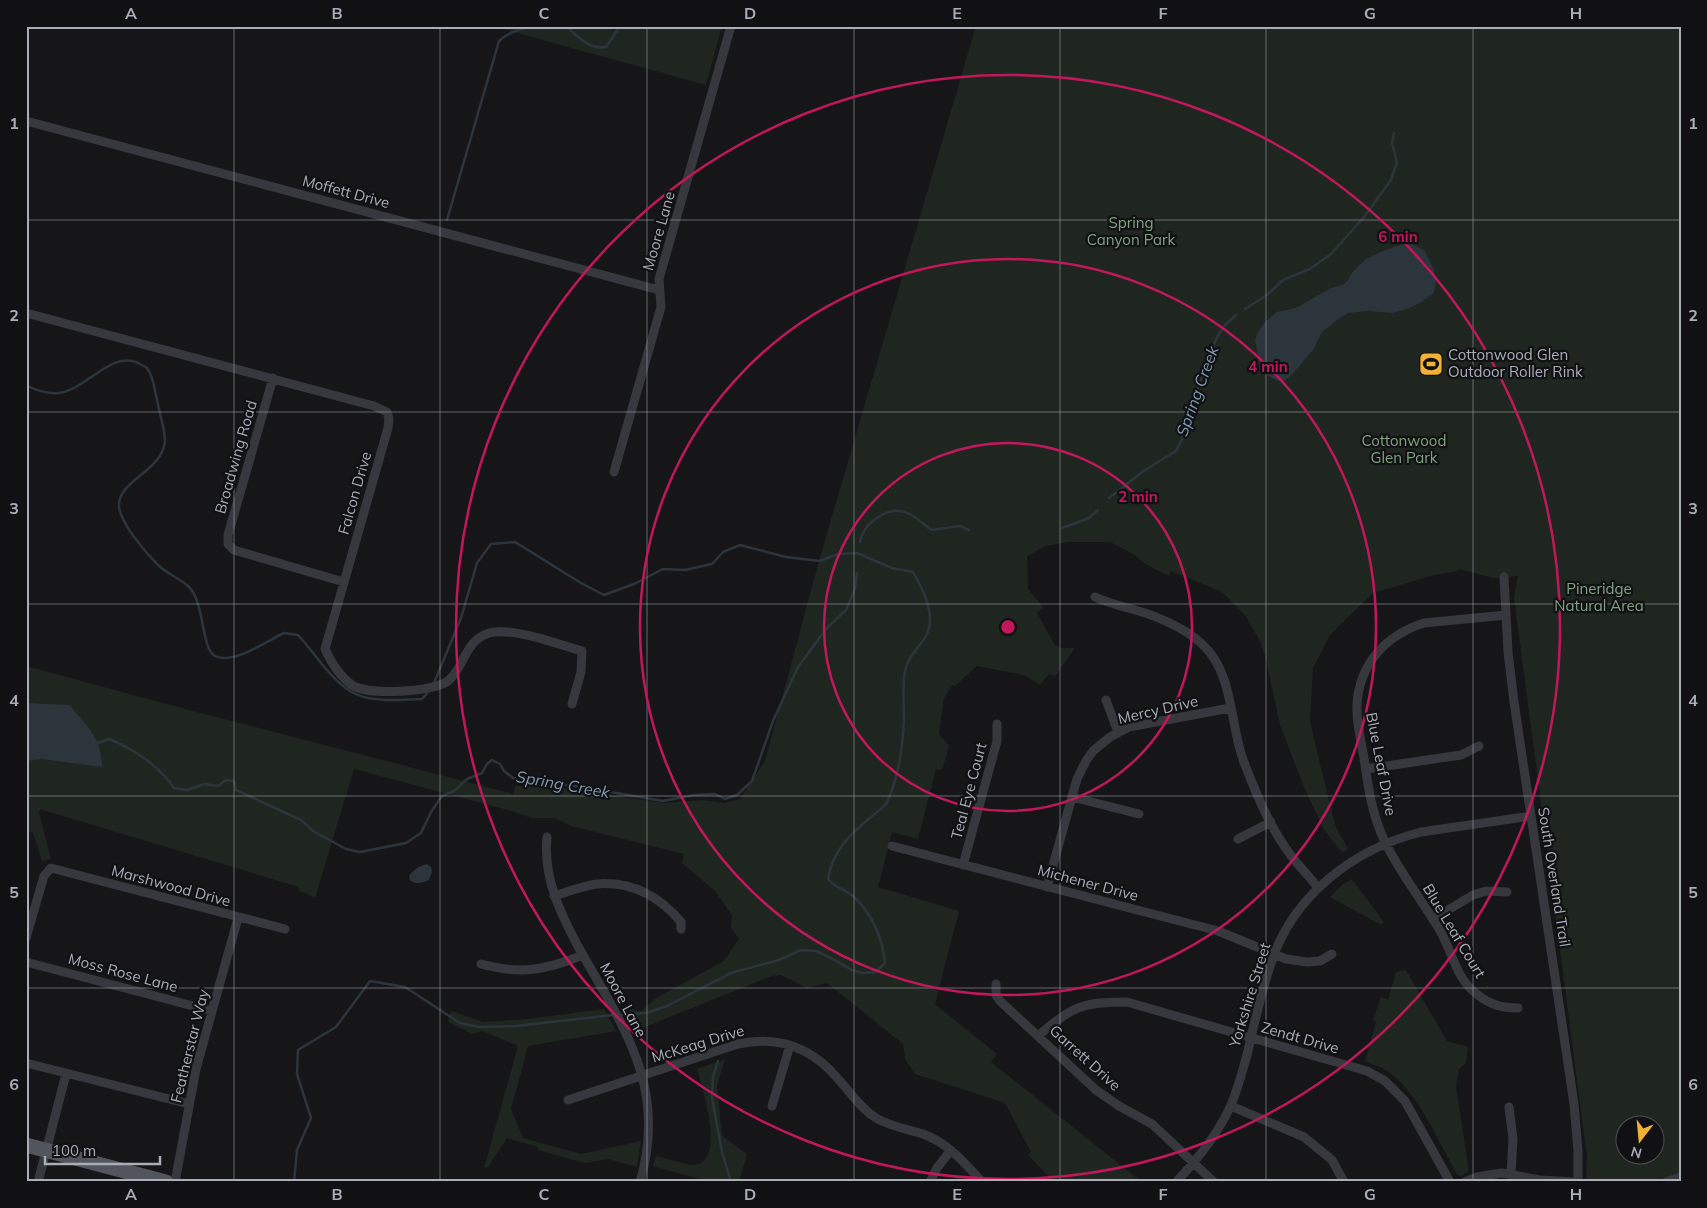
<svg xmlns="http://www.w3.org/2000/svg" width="1707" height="1208" font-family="Mulish,sans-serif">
  <rect width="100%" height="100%" fill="#161618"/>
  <!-- green -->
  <path fill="#1e261f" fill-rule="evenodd" d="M 492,26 L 722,26 L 706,85 Z
    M 976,26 L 1681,26 L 1681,1182 L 1586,1182 L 1587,1157 L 1514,597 L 1518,576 L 1493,578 L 1459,569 L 1458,571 L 1434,575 L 1373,593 L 1330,635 L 1313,668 L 1310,722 L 1335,825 L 1348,849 L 1342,853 L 1323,828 L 1304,787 L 1280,725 L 1266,660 L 1261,643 L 1245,615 L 1222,592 L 1171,571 L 1169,576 L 1147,565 L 1133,554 L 1110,542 L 1068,542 L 1046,546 L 1027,556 L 1028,589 L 1043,607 L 1037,613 L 1055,645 L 1061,648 L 1075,648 L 1055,676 L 1049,674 L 1040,685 L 1024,675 L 977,666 L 955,686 L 953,684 L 944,698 L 939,734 L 949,746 L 942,770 L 936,769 L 918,839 L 892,832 L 878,887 L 959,911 L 935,1004 L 997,1054 L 991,1062 L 1142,1182 L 1054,1182 L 1028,1155 L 1031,1152 L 1005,1103 L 915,1074 L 905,1059 L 903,1044 L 827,983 L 807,988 L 781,975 L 772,976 L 637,1030 L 626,1013 L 630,1010 L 641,1011 L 656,998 L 724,961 L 739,939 L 731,928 L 732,915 L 715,891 L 682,863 L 684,854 L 571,826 L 555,818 L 531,818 L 512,811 L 354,769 L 315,898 L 299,890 L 299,887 L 40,809 L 39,813 L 51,859 L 42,861 L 33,833 L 26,831 L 26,666 L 174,706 L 510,793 L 513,796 L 515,786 L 562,788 L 663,803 L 703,800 L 724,803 L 740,799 L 765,761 L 820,557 ZM 1624,1126 L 1654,1126 L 1654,1156 L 1624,1156 Z
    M 1352,879 L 1384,922 L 1381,925 L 1330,897 L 1342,885 Z
    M 1406,970 L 1447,1041 L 1468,1047 L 1466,1063 L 1459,1069 L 1456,1087 L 1469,1171 L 1461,1176 L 1457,1174 C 1438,1142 1415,1083 1380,1067 C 1375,1065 1370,1064 1365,1062 L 1376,1021 L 1373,1020 L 1381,997 L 1388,1000 L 1396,972 Z
    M 604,1009 L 616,1031 L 528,1046 L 511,1109 L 523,1138 L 581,1154 L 641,1141 L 637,1167 L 609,1159 L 584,1163 L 538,1150 L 538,1147 L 507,1138 L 488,1167 L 484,1168 L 518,1046 L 482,1031 L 472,1034 L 448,1022 L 451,1011 L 483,1022 L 527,1019 Z
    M 725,1059 L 717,1085 L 722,1136 L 747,1154 L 739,1182 L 710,1182 L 653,1166 L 656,1156 C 666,1158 685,1165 694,1165 C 727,1162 702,1087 697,1069 Z"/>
  <!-- water -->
  <path fill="#2c353c" d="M 1408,242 L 1425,251 L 1434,270 L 1436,283 L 1433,294 L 1420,303 L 1407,309 L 1393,313 L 1368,311 L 1348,313 L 1340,318 L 1322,332 L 1313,350 L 1289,378 L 1283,381 L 1278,381 L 1268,376 L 1260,363 L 1255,341 L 1258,332 L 1266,321 L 1277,312 L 1296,308 L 1331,288 L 1343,285 L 1348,280 L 1353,271 L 1366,259 L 1383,251 Z
    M 26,703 L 69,705 C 87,725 102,740 102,767 L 42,759 L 26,761 Z
    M 427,864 L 431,867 L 432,872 L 429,880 C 421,883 416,885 410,880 L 409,876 C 414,869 419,866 427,864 Z"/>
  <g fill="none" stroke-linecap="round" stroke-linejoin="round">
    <!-- stream -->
    <path stroke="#2c353c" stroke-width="2.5" d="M 566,26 C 578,37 589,50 606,47 L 620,26
      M 447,220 L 499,41 C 509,32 520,29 533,26
      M 1245,309 L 1267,295 L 1283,280 L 1310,269 L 1331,254 L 1364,217 L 1391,180 L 1397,162 L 1392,143 L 1394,133
      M 26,385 C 35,390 48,394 59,393 C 86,390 113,348 140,364 C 142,365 146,367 147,368 C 154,377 155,393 158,404 C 160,415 165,430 165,441 C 162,472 118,480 119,506 C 120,523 146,553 158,565 C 167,574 180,578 189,587 C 205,603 201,649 215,656 C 233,665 267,641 284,633 L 298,635 C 315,653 329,678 350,691 C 367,703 402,700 422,699 L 430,690
      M 1109,498 L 1145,470 L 1176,451 L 1183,437 L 1202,375 L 1217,337 L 1225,325 L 1236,315
      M 1062,528 L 1089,518 L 1098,510
      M 860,542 C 863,530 867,525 877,518 C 899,502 914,515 931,530 L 960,526 L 969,530
      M 434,683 L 461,618 L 477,563 L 491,544 L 515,542 L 581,583 L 604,595 L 634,584 L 663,569 L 685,570 L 712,564 L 723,552 L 740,545 L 786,557 L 820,561 L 838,554 L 857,553 L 892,568 L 913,572 C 921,586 929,601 930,618 C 931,642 909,650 905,671 C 902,688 904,704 904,721 C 903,746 898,780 887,802 C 884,808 875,813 870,818 C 850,834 832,852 828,879 C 835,888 845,889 854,897 C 872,913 883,940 885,963 L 876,972 L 863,973 L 852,970 L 833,959 L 816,951 L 801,950 L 779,960 L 731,973 L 667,1006 L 646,1013 L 619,1015
      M 98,743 L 109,739 C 134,749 159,766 174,788 L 187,790 L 204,784 L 218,786 L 226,780 L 234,781 L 236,790 L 301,820 L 313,831 L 346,849 L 360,852 L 406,843 L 421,833 L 431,812 L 442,796 L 454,791 L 467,779 L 482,773 L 487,764 L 492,760 L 500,764 L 504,771 L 513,778 L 528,780 L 582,787 L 663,801 L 694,795 L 715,794 L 725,799 L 737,795 L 752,781 L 773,721 L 798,667 L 826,629 L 846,610 L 855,589 L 857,573
      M 718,1061 L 713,1077 L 712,1098 L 722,1152 L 731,1182
      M 294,1182 L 297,1150 L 311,1118 L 297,1074 L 298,1050 L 336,1027 L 370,981 L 405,987 L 460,1023 L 479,1027 L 516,1026 L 613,1015"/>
    <!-- street -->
    <path stroke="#37383d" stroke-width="9" d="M 26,121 L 659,290
      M 26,313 L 374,406 L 387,412 L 389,419 L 388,428 L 325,649 C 331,662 339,676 352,685 C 367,696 433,692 448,681 C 465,667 464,641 489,633 C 513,627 558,644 582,651 L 581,672 L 572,704
      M 273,378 L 228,535 L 228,544 L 234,550 L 344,582
      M 614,472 L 661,307 L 659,279 L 731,26
      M 1504,577 L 1508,652 L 1514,702 L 1574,1104 L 1578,1151 L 1578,1182
      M 1095,597 C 1108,603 1121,606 1135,610 C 1157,616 1185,628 1202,644 C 1235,674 1229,726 1245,765 C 1256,793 1269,825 1287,850 C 1296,864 1309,875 1318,888
      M 1506,615 L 1424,623 C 1386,635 1359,664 1357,705 C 1356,722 1361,741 1364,758 C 1368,787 1372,815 1385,842 C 1400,873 1422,900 1439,929 C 1451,948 1454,972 1471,989 C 1486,1003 1498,1008 1518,1008
      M 1106,700 L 1118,732
      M 1366,769 L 1461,755 L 1479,746
      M 1072,797 L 1139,814
      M 547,837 C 543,877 560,913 579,948 C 623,1027 668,1086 640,1182
      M 1238,839 L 1271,822
      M 892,846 L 1218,931 L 1286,959 L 1307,962 L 1320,961 L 1332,954
      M 963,865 L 997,741 L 997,724
      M 1047,887 L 1077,779 L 1086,761 L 1093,751 L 1110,737 L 1129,727 L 1230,708
      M 554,896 C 568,892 582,886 596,884 C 631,881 659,896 681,922 L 681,929
      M 1433,919 L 1473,895 L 1486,891 L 1507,892
      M 26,938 L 44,876 L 51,868 L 285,929
      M 26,962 L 212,1011
      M 481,964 C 520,975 546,970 583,955
      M 996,984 L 996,995 L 1000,1001 L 1096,1090 L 1119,1106 L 1152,1124 L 1214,1182
      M 1038,1036 C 1072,1006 1083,1002 1127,1002 L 1367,1071 L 1385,1081 L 1405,1101 L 1450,1182
      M 26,1063 L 189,1104
      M 568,1100 L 738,1044 C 779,1035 812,1047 839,1080 C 851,1093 861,1109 876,1118 C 891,1127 908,1129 923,1134 C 948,1143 965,1163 982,1182
      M 772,1106 L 790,1045
      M 1231,1106 L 1304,1137 L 1332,1160 L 1344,1182
      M 1509,1107 L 1513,1139 L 1511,1174
      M 38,1182 L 66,1074
      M 175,1182 L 196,1069 L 238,918
      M 930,1182 L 937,1168 L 951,1150
      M 1176,1182 C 1198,1159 1218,1134 1231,1105 C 1238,1089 1242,1072 1247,1055 C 1254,1024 1261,993 1271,963 C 1293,895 1354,849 1421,832 L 1531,816
      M 1465,1182 L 1477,1177 L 1502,1173 L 1540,1180 L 1575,1182
      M 1666,1182 L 1681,1177"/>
    <!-- primary -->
    <path stroke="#53555c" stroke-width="15" d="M 26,1145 L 166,1182"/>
  </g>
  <!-- grid -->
  <path fill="none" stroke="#a8adb8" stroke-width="1" stroke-opacity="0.55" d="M 234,26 L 234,1182M 440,26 L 440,1182M 647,26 L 647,1182M 854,26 L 854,1182M 1060,26 L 1060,1182M 1266,26 L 1266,1182M 1473,26 L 1473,1182M 26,220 L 1681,220M 26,412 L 1681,412M 26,604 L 1681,604M 26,796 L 1681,796M 26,988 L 1681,988"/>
  <!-- distance rings -->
  <g fill="none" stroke="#c2185b" stroke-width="2.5">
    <circle cx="1008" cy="627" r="184"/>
    <circle cx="1008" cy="627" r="368"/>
    <circle cx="1008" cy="627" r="552"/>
  </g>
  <!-- icons -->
  <defs>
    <g id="stadium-square" transform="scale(1.25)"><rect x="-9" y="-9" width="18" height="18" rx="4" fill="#f2b134" stroke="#111113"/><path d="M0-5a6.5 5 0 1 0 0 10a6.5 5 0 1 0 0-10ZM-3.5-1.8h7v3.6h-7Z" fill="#111"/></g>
  </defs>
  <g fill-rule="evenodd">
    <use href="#stadium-square" x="1431" y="364"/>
  </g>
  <g text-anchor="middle" stroke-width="4.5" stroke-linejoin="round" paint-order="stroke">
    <!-- street labels -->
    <g font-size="15" fill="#a8adb8" stroke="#111113">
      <text transform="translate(346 192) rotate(15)" y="5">Moffett Drive</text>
      <text transform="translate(659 231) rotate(-74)" y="5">Moore Lane</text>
      <text transform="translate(236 457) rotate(-74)" y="5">Broadwing Road</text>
      <text transform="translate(355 493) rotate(-74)" y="5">Falcon Drive</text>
      <text transform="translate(1158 710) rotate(-13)" y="5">Mercy Drive</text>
      <text transform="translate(1381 764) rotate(79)" y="5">Blue Leaf Drive</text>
      <text transform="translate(969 791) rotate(-75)" y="5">Teal Eye Court</text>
      <text transform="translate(1554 877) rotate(81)" y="5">South Overland Trail</text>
      <text transform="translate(1088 883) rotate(15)" y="5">Michener Drive</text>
      <text transform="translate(171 886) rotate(15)" y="5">Marshwood Drive</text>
      <text transform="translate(1454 931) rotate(59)" y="5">Blue Leaf Court</text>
      <text transform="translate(123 973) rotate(15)" y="5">Moss Rose Lane</text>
      <text transform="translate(1250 995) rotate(-73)" y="5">Yorkshire Street</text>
      <text transform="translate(623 1000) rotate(62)" y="5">Moore Lane</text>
      <text transform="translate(1300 1038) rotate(16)" y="5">Zendt Drive</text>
      <text transform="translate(698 1044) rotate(-17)" y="5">McKeag Drive</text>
      <text transform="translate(190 1046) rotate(-76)" y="5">Featherstar Way</text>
      <text transform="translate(1085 1058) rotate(42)" y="5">Garrett Drive</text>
    </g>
    <!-- park labels -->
    <g font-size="15" fill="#7fa381" stroke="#111113">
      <text x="1131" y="228">Spring<tspan x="1131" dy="17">Canyon Park</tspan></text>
      <text x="1404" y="446">Cottonwood<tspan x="1404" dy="17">Glen Park</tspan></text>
      <text x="1599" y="594">Pineridge<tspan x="1599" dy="17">Natural Area</tspan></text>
    </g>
    <!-- poi labels -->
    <g font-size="15" fill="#a8adb8" stroke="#111113" text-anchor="start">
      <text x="1448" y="360">Cottonwood Glen<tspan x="1448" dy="17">Outdoor Roller Rink</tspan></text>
    </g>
    <!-- water labels -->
    <g font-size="16" font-style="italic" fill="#7f9bb3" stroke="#111113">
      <text transform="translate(1197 391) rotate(-70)" y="6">Spring Creek</text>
      <text transform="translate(563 784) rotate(10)" y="6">Spring Creek</text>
    </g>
  </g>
  <circle cx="1008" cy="627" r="8" fill="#c2185b" stroke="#111113" stroke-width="2.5"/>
  <g font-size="15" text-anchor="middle" font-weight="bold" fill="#c2185b" stroke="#111113" stroke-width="4.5" stroke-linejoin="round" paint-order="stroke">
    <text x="1398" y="242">6 min</text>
    <text x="1268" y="372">4 min</text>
    <text x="1138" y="502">2 min</text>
  </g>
  <!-- border -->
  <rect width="1707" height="1208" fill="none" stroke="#111113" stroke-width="55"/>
  <!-- north arrow -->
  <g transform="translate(1640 1140) rotate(196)"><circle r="24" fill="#111113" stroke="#4d4f55"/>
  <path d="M0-4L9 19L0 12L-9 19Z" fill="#f2b134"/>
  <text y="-8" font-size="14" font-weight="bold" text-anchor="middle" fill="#a8adb8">N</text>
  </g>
  <!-- scale -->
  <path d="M45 1156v8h115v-8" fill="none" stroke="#a8adb8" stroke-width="2.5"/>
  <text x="52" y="1156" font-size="15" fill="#a8adb8" stroke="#111113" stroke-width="4" paint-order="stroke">100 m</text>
  <rect x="28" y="28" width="1652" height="1152" fill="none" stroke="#a8adb8" stroke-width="2"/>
  <g font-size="16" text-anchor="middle" font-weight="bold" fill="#a8adb8">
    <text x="131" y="19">A</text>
    <text x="337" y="19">B</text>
    <text x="544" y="19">C</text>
    <text x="750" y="19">D</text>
    <text x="957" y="19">E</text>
    <text x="1163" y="19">F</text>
    <text x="1370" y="19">G</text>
    <text x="1576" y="19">H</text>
    <text x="14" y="129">1</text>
    <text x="1693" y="129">1</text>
    <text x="14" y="321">2</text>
    <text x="1693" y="321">2</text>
    <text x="14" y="514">3</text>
    <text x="1693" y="514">3</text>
    <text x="14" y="706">4</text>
    <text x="1693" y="706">4</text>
    <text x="14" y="898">5</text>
    <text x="1693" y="898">5</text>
    <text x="14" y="1090">6</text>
    <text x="1693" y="1090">6</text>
    <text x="131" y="1200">A</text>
    <text x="337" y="1200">B</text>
    <text x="544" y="1200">C</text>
    <text x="750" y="1200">D</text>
    <text x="957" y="1200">E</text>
    <text x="1163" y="1200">F</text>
    <text x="1370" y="1200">G</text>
    <text x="1576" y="1200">H</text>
  </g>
</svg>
